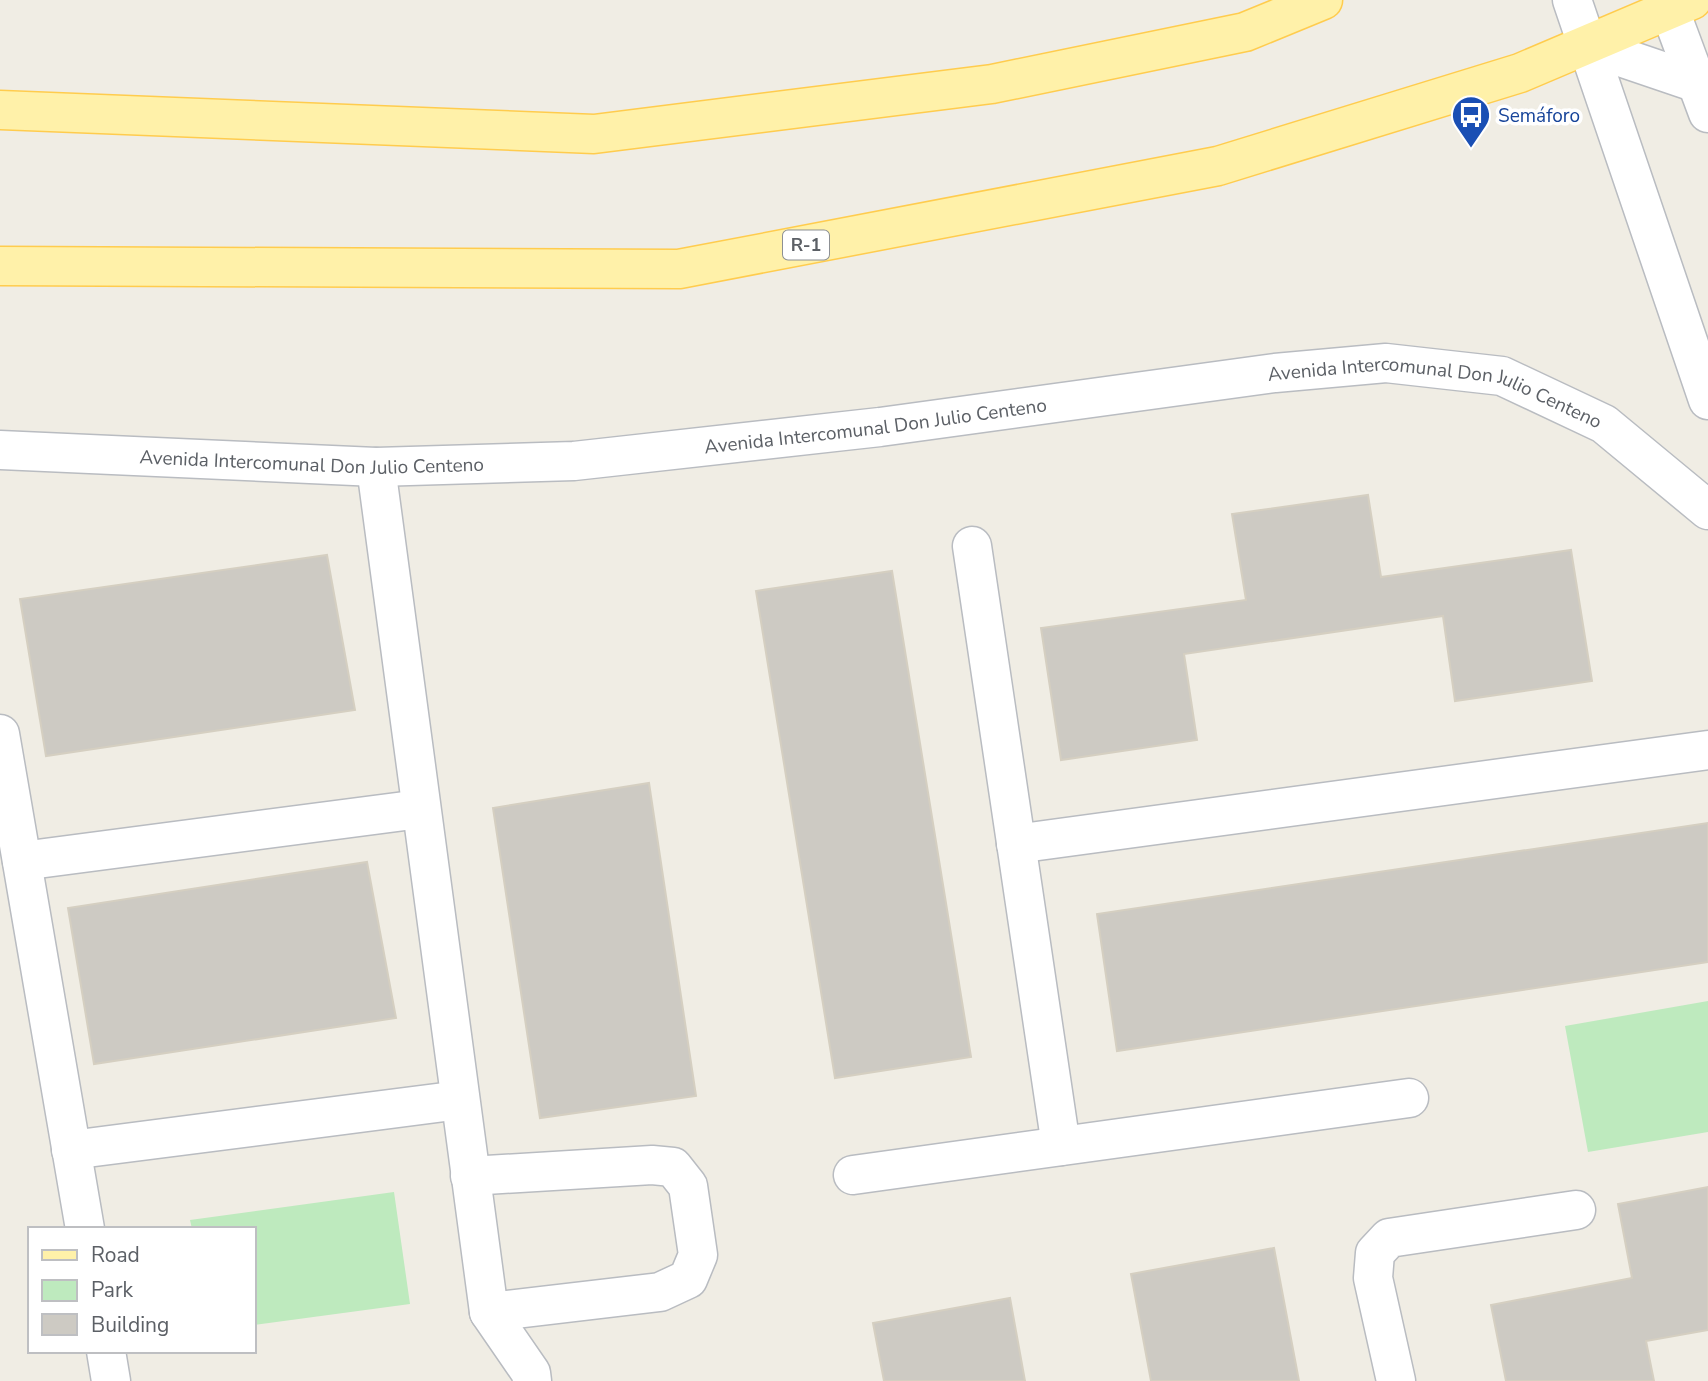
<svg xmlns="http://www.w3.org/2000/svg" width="1708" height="1381" font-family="'Nunito Sans',sans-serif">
  <rect width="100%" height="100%" fill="#f0ede4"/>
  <!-- green -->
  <path fill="#beeabe" d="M 1708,1001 L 1708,1132 L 1588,1152 L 1565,1026 Z
    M 394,1192 L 410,1304 L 254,1325 L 254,1229 L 192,1229 L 190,1220 Z"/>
  <!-- building -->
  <path fill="#cdcac3" stroke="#d5cfc1" stroke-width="2" d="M 1368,495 L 1381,577 L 1571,550 L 1592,681 L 1455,701 L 1443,616 L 1184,654 L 1197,740 L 1061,760 L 1041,628 L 1246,600 L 1232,514 Z
    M 327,555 L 355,710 L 46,756 L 20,599 Z
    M 892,571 L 971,1057 L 835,1078 L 756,591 Z
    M 649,783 L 696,1096 L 540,1118 L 493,808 Z
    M 1708,823 L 1708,962 L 1117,1051 L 1097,914 Z
    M 367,862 L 396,1018 L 94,1064 L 68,908 Z
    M 1708,1187 L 1708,1330 L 1646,1341 L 1654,1381 L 1506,1381 L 1491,1305 L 1632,1278 L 1618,1204 Z
    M 1274,1248 L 1299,1381 L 1151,1381 L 1131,1274 Z
    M 1010,1298 L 1025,1381 L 884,1381 L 873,1323 Z"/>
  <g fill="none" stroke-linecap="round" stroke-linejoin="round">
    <!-- minor casing -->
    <g stroke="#b9bcc1" stroke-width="41">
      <g id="minor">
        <path d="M 1572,0 L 1708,400"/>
        <path d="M 1666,0 L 1708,113"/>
        <path d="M 1588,46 L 1697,83 L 1708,78"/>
        <path id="s1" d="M 0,450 L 376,467 L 574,461 L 880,427 L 1275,373 L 1386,363 L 1502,376 L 1604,424 L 1708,510"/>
        <path d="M 376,467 L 489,1312 L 531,1373 L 532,1381"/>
        <path d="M 972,546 L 1061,1146"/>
        <path d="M 0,734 L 85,1229"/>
        <path d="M 1016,844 L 1708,750"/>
        <path d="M 22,861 L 420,809"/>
        <path d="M 71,1150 L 460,1100"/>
        <path d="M 853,1175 L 1409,1098"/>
        <path d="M 470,1176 L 652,1165 L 673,1167 L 688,1186 L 698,1255 L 688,1279 L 660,1292 L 489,1312"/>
        <path d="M 106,1351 L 111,1381"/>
        <path d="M 1396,1381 L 1373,1278 L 1375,1253 L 1389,1238 L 1576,1210"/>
      </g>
    </g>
    <!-- primary casing -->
    <g stroke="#ffcc4e" stroke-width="41">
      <path id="primary" d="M 0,110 L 594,134 L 992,84 L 1245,32 L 1323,0
        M 0,266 L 679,269 L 1218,166 L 1520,73 L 1692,0"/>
    </g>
    <!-- minor -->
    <use href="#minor" stroke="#fff" stroke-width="38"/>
    <!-- primary -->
    <use href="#primary" stroke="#fff1a9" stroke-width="38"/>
  </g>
  <!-- icons -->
  <defs>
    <g id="bus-pin" transform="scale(2.0125)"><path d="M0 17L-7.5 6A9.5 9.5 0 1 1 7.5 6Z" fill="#1a4fb4" stroke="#fff"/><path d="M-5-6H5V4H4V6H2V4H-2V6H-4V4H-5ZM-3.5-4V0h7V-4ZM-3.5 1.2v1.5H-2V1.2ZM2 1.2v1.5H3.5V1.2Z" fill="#fff"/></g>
  </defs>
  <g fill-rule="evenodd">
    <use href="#bus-pin" x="1471" y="115"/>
  </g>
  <g text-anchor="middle" stroke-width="7" stroke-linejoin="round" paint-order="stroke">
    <!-- shield labels -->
    <rect fill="#fff" stroke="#8d9094" stroke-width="2" x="783" y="230.5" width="46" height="29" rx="5"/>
    <g font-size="18" font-weight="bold" fill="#5c6066">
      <text x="806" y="251">R-1</text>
    </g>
    <!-- transit labels -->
    <g font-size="19" fill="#164399" stroke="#fff" text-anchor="start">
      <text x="1498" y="122">Semáforo</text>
    </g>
    <!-- street labels -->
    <g font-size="19" fill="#5c6066" stroke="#fff">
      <text dy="7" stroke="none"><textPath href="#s1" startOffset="1446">Avenida Intercomunal Don Julio Centeno</textPath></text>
      <text dy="7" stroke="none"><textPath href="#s1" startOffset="878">Avenida Intercomunal Don Julio Centeno</textPath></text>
      <text dy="7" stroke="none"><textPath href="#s1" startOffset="312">Avenida Intercomunal Don Julio Centeno</textPath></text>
    </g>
  </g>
  <!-- legend -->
  <rect x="28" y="1227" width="228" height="126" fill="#ffffff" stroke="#bebfc2" stroke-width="2"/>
  <rect x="42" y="1250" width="35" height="10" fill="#fff1a9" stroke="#bebfc2" stroke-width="2"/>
  <text x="91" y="1262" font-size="21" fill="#5c6066">Road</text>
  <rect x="42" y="1280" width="35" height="21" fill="#beeabe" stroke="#bebfc2" stroke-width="2"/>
  <text x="91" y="1297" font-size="21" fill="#5c6066">Park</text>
  <rect x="42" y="1314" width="35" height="21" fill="#cdcac3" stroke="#bebfc2" stroke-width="2"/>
  <text x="91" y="1332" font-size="21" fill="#5c6066">Building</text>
</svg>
